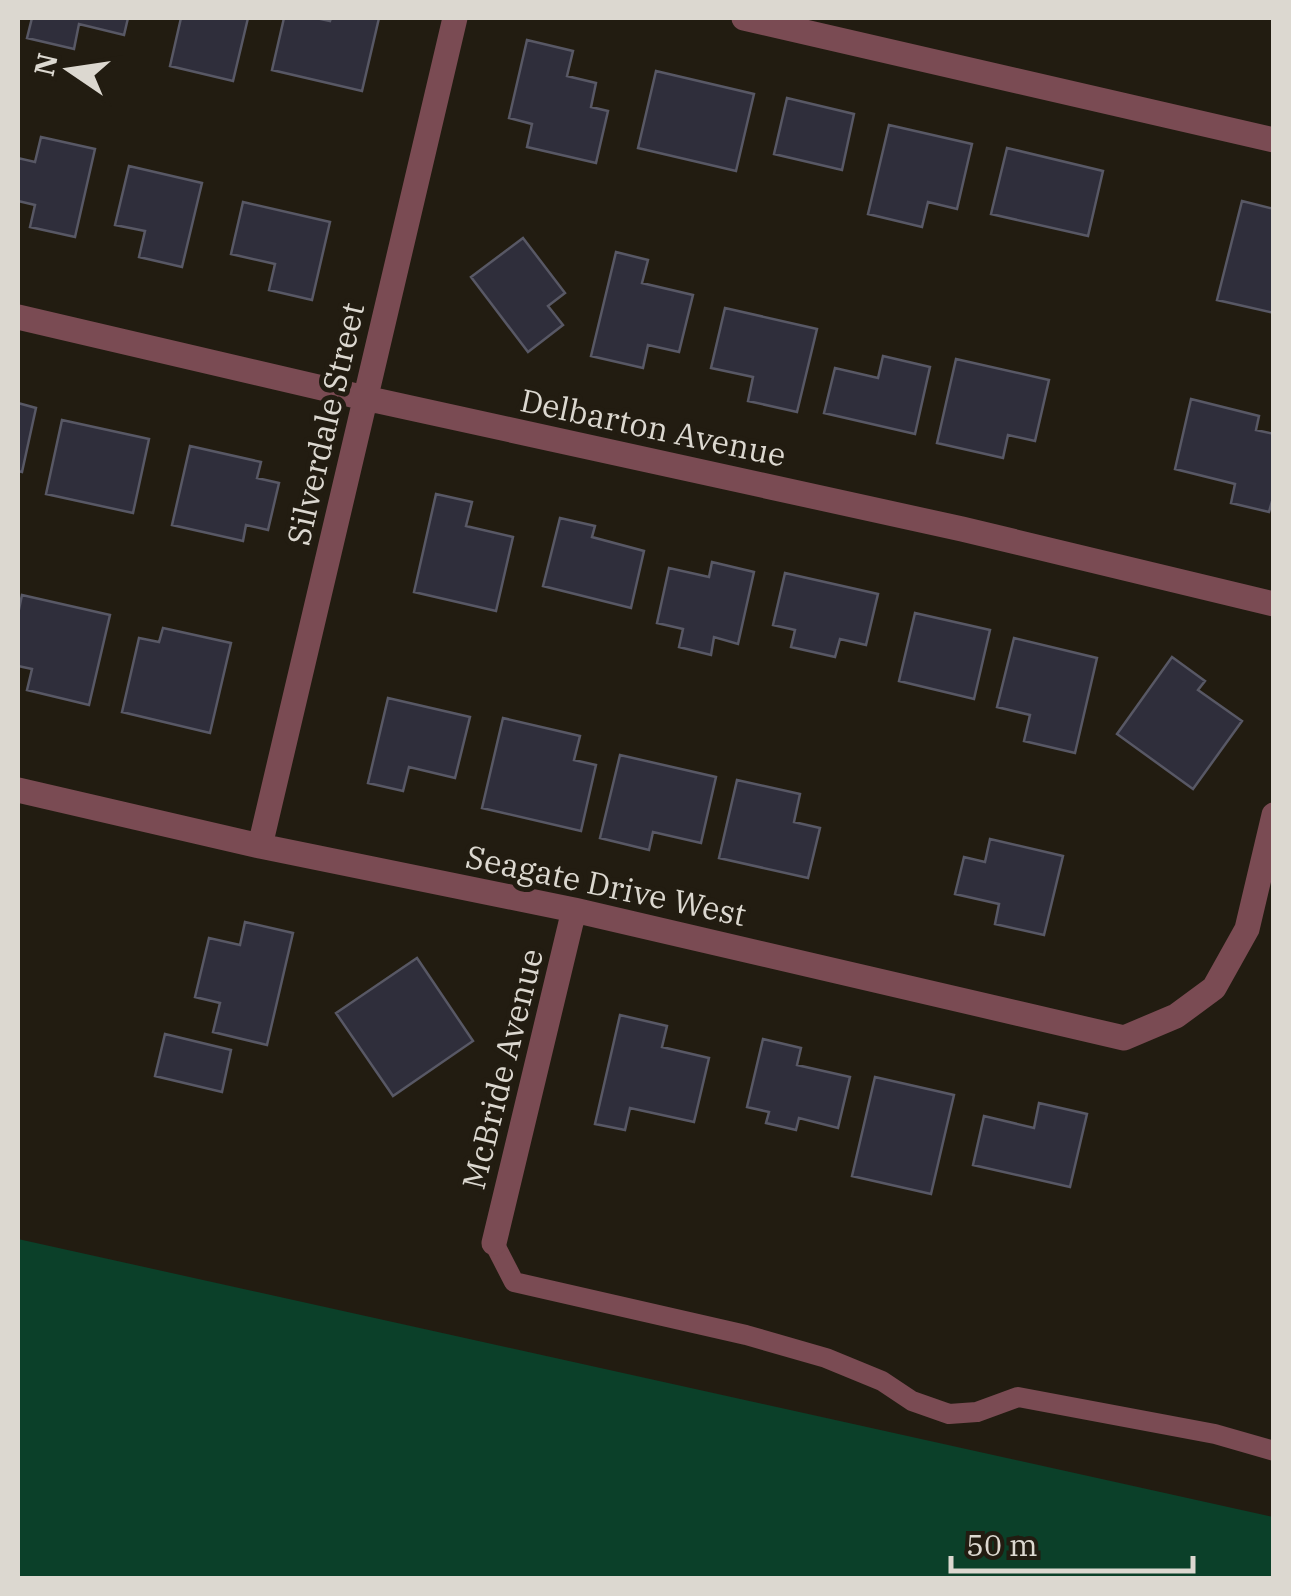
<svg xmlns="http://www.w3.org/2000/svg" width="1291" height="1596" font-family="'IBM Plex Serif',serif">
  <rect width="100%" height="100%" fill="#221c11"/>
  <!-- green -->
  <path fill="#0b4029" d="M 18,1239 L 1273,1517 L 1273,1578 L 18,1578 Z"/>
  <!-- building -->
  <path fill="#2f2e3b" stroke="#585865" stroke-width="2.5" d="M 32,18 L 128,18 L 124,35 L 79,24 L 74,49 L 27,38 Z
    M 181,18 L 248,18 L 233,81 L 170,66 Z
    M 284,18 L 316,18 L 330,21 L 331,18 L 379,18 L 362,91 L 272,70 Z
    M 527,40 L 573,51 L 567,76 L 596,83 L 591,107 L 608,111 L 596,163 L 527,147 L 532,124 L 509,118 Z
    M 656,71 L 754,94 L 736,171 L 638,148 Z
    M 787,98 L 854,114 L 842,170 L 774,154 Z
    M 889,125 L 972,144 L 957,209 L 928,202 L 922,227 L 868,214 Z
    M 41,137 L 95,149 L 75,237 L 30,227 L 35,205 L 18,201 L 18,158 L 35,162 Z
    M 1007,148 L 1103,171 L 1088,236 L 991,214 Z
    M 129,166 L 202,183 L 182,267 L 139,257 L 145,231 L 115,225 Z
    M 1242,201 L 1274,209 L 1274,313 L 1217,300 Z
    M 243,202 L 330,222 L 312,300 L 269,290 L 275,264 L 231,254 Z
    M 523,238 L 565,293 L 548,306 L 563,325 L 528,352 L 471,277 Z
    M 616,252 L 648,260 L 642,283 L 693,295 L 679,352 L 648,345 L 643,368 L 591,356 Z
    M 725,308 L 817,329 L 797,412 L 748,401 L 753,377 L 711,368 Z
    M 883,356 L 930,367 L 915,434 L 824,413 L 835,368 L 878,378 Z
    M 956,359 L 1049,380 L 1035,441 L 1008,435 L 1003,458 L 937,443 Z
    M 1191,399 L 1259,416 L 1256,430 L 1274,434 L 1274,494 L 1269,512 L 1231,503 L 1235,484 L 1175,469 Z
    M 18,403 L 36,408 L 22,472 L 18,471 Z
    M 62,420 L 149,439 L 133,513 L 46,494 Z
    M 190,446 L 261,462 L 257,478 L 279,483 L 268,530 L 246,525 L 243,541 L 172,525 Z
    M 436,494 L 472,502 L 466,526 L 513,537 L 496,611 L 414,592 Z
    M 560,518 L 595,526 L 592,537 L 644,551 L 631,608 L 543,586 Z
    M 712,562 L 754,572 L 738,644 L 714,637 L 711,655 L 679,647 L 683,629 L 657,623 L 669,568 L 709,577 Z
    M 785,573 L 878,594 L 866,645 L 840,639 L 835,657 L 791,647 L 795,630 L 773,625 Z
    M 22,595 L 110,615 L 89,705 L 27,690 L 32,669 L 18,666 L 18,614 Z
    M 915,613 L 990,630 L 974,699 L 899,681 Z
    M 163,628 L 231,643 L 210,733 L 122,712 L 139,638 L 159,642 Z
    M 1014,638 L 1097,658 L 1075,753 L 1024,741 L 1030,715 L 997,707 Z
    M 1172,657 L 1205,681 L 1198,690 L 1242,721 L 1193,789 L 1117,734 Z
    M 388,698 L 470,717 L 455,778 L 409,767 L 403,791 L 368,783 Z
    M 503,718 L 580,736 L 574,760 L 596,765 L 581,831 L 482,808 Z
    M 620,755 L 716,777 L 701,843 L 653,832 L 649,850 L 600,838 Z
    M 737,780 L 800,794 L 794,822 L 820,828 L 808,878 L 719,858 Z
    M 990,839 L 1063,856 L 1044,935 L 995,924 L 999,904 L 955,894 L 964,857 L 985,862 Z
    M 245,922 L 293,933 L 267,1045 L 213,1032 L 220,1003 L 195,997 L 209,938 L 240,945 Z
    M 417,958 L 473,1041 L 393,1096 L 336,1013 Z
    M 620,1015 L 667,1026 L 662,1047 L 709,1058 L 694,1122 L 630,1108 L 625,1130 L 595,1124 Z
    M 165,1034 L 231,1050 L 222,1092 L 155,1076 Z
    M 763,1039 L 801,1048 L 797,1065 L 850,1077 L 838,1128 L 799,1118 L 796,1130 L 766,1123 L 769,1112 L 747,1107 Z
    M 875,1077 L 954,1095 L 931,1194 L 852,1176 Z
    M 1039,1103 L 1087,1114 L 1070,1187 L 973,1165 L 984,1116 L 1034,1128 Z"/>
  <g fill="none" stroke-linecap="round" stroke-linejoin="round">
    <!-- service -->
    <path stroke="#7a4b53" stroke-width="20" d="M 494,1243 L 514,1282 L 746,1335 L 826,1358 L 882,1381 L 912,1401 L 949,1414 L 977,1412 L 1018,1397 L 1215,1434 L 1274,1451"/>
    <!-- minor -->
    <path stroke="#7a4b53" stroke-width="25" d="M 744,18 L 1274,140
      M 18,317 L 365,398 L 962,529 L 1274,604
      M 18,790 L 260,846 L 574,910 L 1124,1038 L 1176,1016 L 1214,988 L 1247,929 L 1274,815
      M 260,846 L 455,18
      M 494,1243 L 574,910"/>
  </g>
  <g text-anchor="middle" stroke-width="10" stroke-linejoin="round" paint-order="stroke">
    <!-- street labels -->
    <g font-size="32" fill="#dcd8d0" stroke="#221c11">
      <text transform="translate(326 424) rotate(-77)" y="11">Silverdale Street</text>
      <text transform="translate(653 428) rotate(12)" y="11">Delbarton Avenue</text>
      <text transform="translate(606 886) rotate(12)" y="11">Seagate Drive West</text>
      <text transform="translate(503 1069) rotate(-76)" y="11">McBride Avenue</text>
    </g>
  </g>
  <!-- border -->
  <rect width="1291" height="1596" fill="none" stroke="#dcd8d0" stroke-width="40"/>
  <!-- north arrow -->
  <g transform="translate(70 70) rotate(283)" stroke="#221c11" stroke-width="8" paint-order="stroke">
  <path d="M0-8L18 38L0 25L-18 38Z" fill="#dcd8d0"/>
  <text y="-15" font-size="28" font-weight="bold" text-anchor="middle" fill="#dcd8d0">N</text>
  </g>
  <!-- scale -->
  <path d="M951 1556v15h242v-15" fill="none" stroke="#dcd8d0" stroke-width="5"/>
  <text x="966" y="1556" font-size="30" fill="#dcd8d0" stroke="#221c11" stroke-width="8" paint-order="stroke">50 m</text>
</svg>
